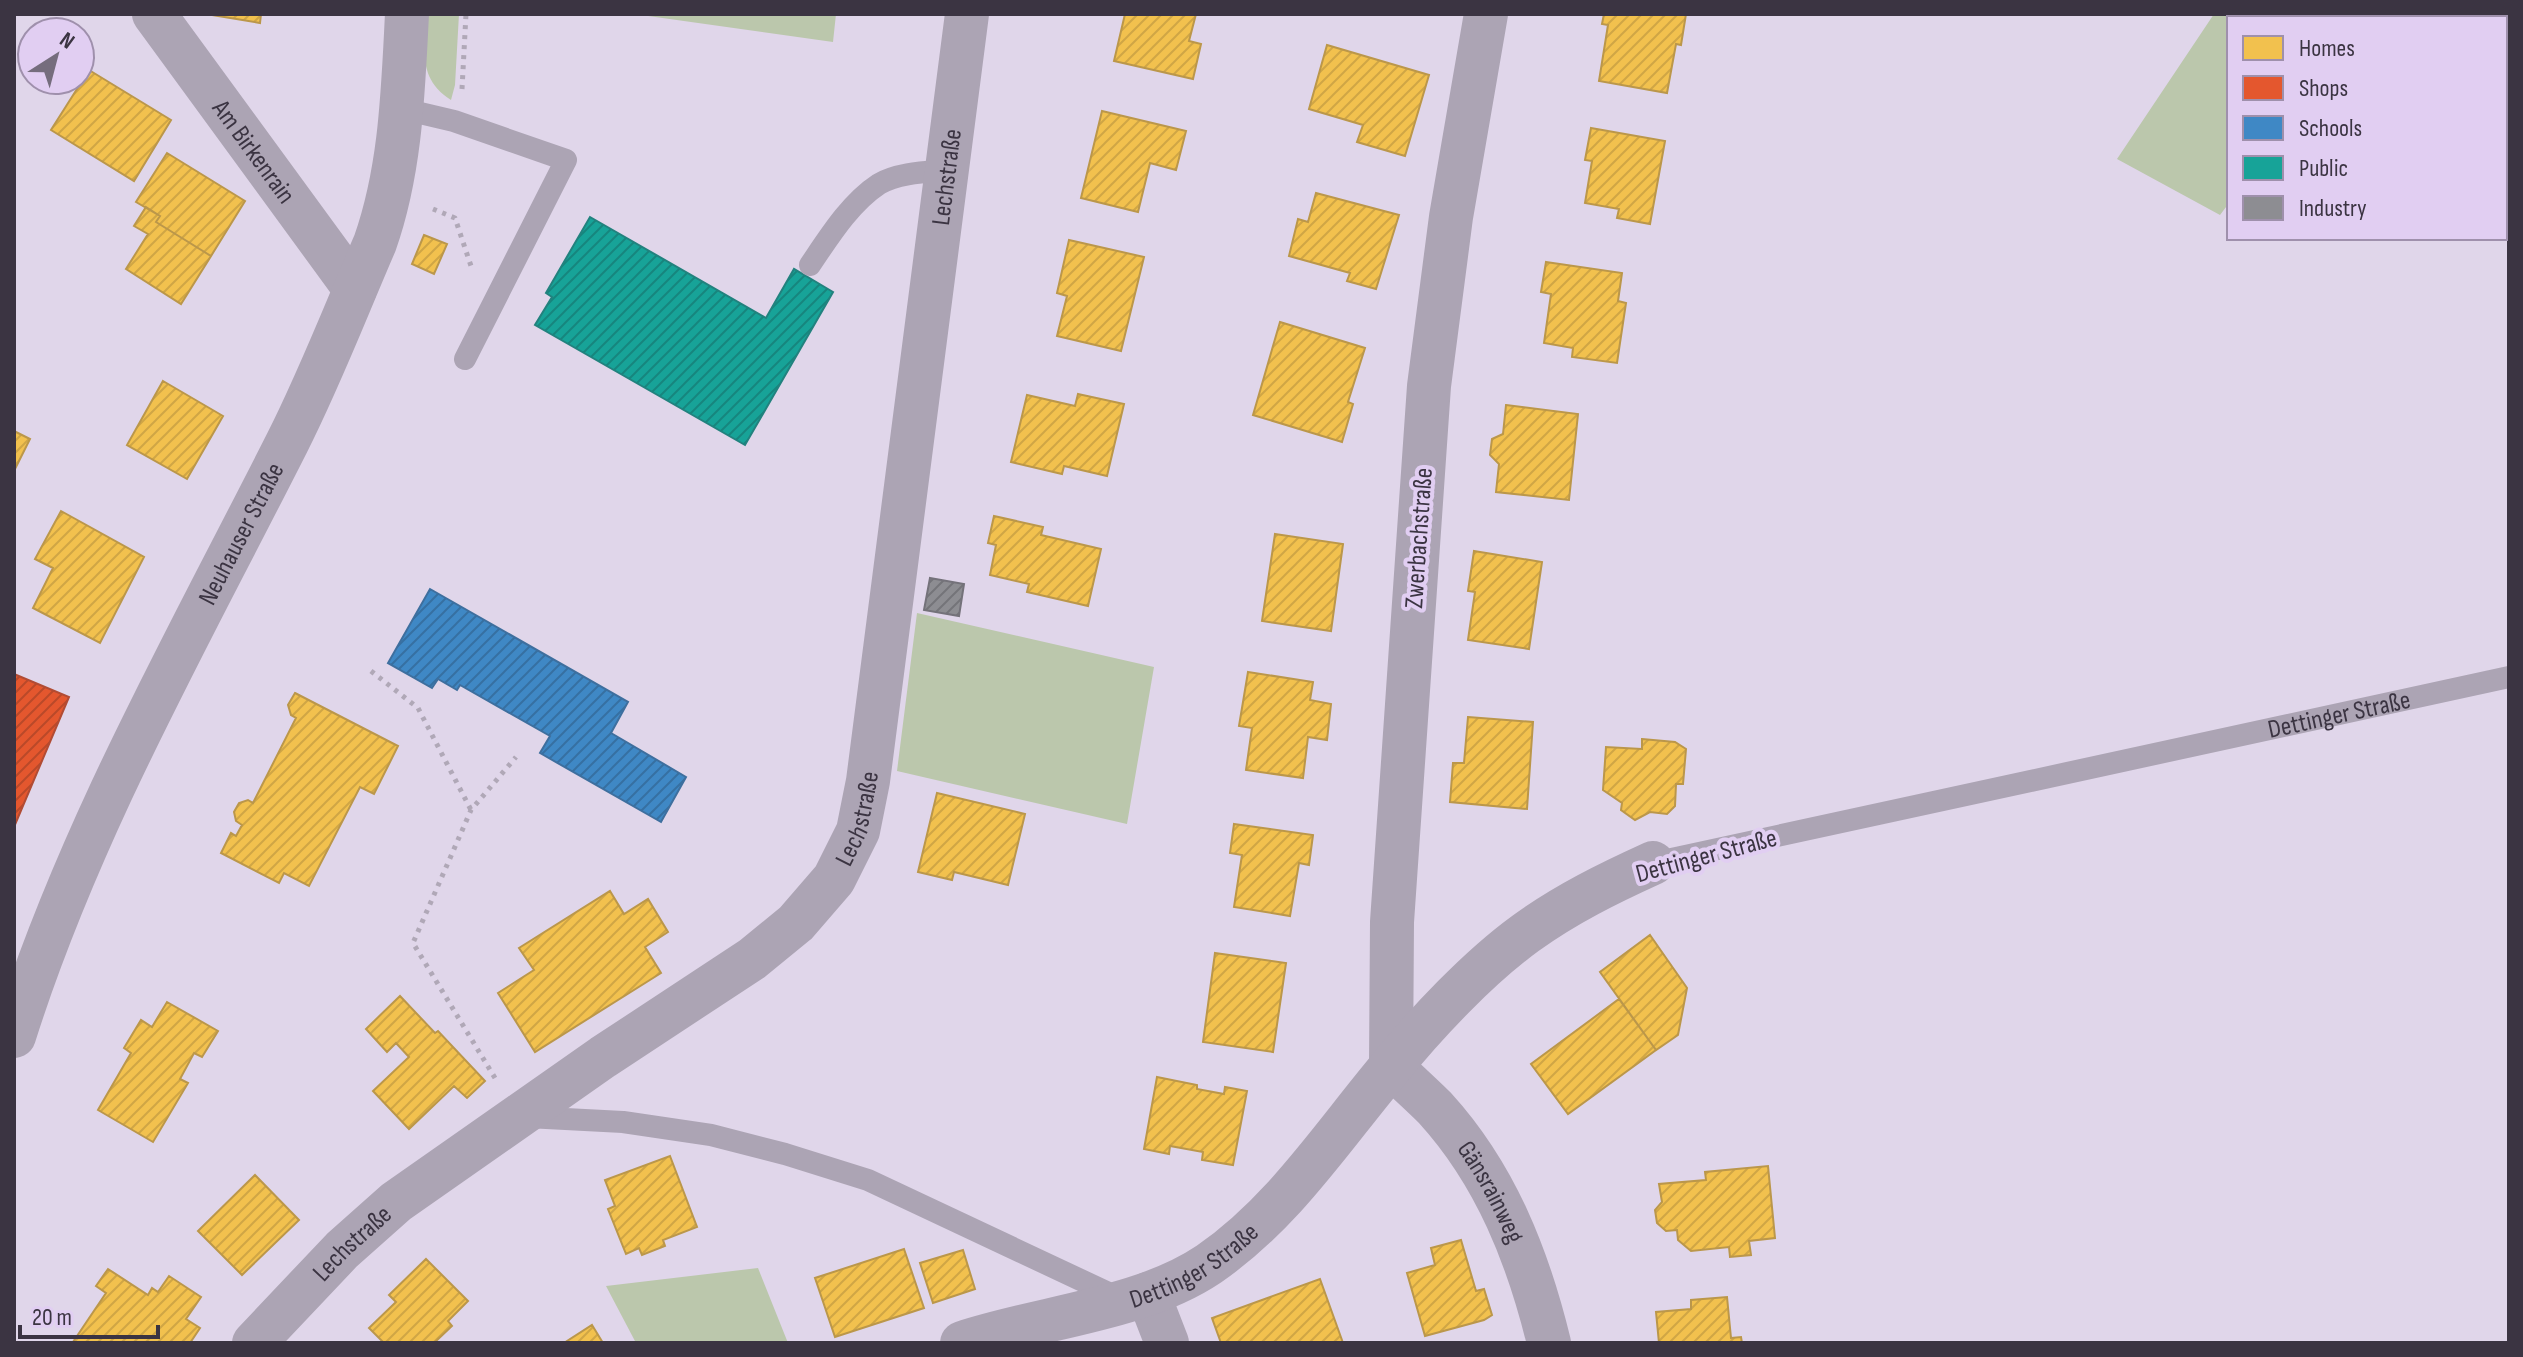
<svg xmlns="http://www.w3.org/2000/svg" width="2523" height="1357" font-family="'Sofia Sans Condensed',sans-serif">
  <defs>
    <pattern id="homes-hatch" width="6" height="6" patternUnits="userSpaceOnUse" patternTransform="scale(2)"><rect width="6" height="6" fill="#f2c14e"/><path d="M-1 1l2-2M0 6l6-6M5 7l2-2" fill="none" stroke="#d0a645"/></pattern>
    <pattern id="shops-hatch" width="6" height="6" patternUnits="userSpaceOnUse" patternTransform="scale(2)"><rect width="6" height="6" fill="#e4572e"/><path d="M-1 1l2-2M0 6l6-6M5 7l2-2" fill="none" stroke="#ba4929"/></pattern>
    <pattern id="schools-hatch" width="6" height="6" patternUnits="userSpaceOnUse" patternTransform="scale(2)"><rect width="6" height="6" fill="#3f88c5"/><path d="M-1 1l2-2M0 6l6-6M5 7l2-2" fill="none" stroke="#3670a2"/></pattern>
    <pattern id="public-hatch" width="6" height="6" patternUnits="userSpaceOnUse" patternTransform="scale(2)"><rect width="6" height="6" fill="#17a398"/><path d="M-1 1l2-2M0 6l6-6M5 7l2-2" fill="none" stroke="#16867e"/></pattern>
    <pattern id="industry-hatch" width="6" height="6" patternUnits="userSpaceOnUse" patternTransform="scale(2)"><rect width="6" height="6" fill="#8d8d92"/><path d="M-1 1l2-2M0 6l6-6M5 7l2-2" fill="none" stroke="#747479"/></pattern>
  </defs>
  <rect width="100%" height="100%" fill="#e0d6ea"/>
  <!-- green -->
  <path fill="#bbc7ac" d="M 426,14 L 459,14 L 455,85 L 451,100 C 417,78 425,50 426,14 Z
    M 634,14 L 836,14 L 833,42 Z
    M 2214,14 L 2370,14 L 2367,18 L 2229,18 L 2229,203 L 2220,215 L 2117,159 Z
    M 917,613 L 1154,667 L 1127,824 L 897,771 Z
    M 758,1268 L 788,1343 L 636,1343 L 606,1286 Z"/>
  <!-- homes -->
  <path fill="url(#homes-hatch)" stroke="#bb974a" stroke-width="2" d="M 206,14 L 261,14 L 260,23 Z
    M 1125,14 L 1196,14 L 1189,41 L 1201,44 L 1193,79 L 1114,61 Z
    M 1604,14 L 1686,14 L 1681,45 L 1676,44 L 1667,93 L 1599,81 L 1608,25 L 1602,24 Z
    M 1327,45 L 1429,75 L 1405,156 L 1357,142 L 1363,125 L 1309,109 Z
    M 89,70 L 171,120 L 134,181 L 51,130 Z
    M 1102,111 L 1186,131 L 1176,170 L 1150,163 L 1138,212 L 1081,198 Z
    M 1591,128 L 1665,141 L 1650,224 L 1617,218 L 1619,209 L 1585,203 L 1592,161 L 1585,160 Z
    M 167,153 L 245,201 L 211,256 L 156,222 L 160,216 L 136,202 Z
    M 1316,193 L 1399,215 L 1376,289 L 1347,281 L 1350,273 L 1289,256 L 1298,219 L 1308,222 Z
    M 146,207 L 160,216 L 156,222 L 211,256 L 181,304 L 126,269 L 148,234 L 134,226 Z
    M 424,235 L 447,244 L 434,274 L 412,264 Z
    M 1069,240 L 1144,257 L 1121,351 L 1057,336 L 1067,296 L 1057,293 Z
    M 1546,262 L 1622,273 L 1618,301 L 1626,303 L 1617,363 L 1572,357 L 1573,348 L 1544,343 L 1551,294 L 1541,292 Z
    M 1280,322 L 1365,348 L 1348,402 L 1353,404 L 1342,442 L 1253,415 Z
    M 163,381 L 223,416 L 187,479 L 127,445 Z
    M 1078,394 L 1124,404 L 1107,476 L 1064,466 L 1062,474 L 1011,462 L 1027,395 L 1075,406 Z
    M 1506,405 L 1578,414 L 1569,500 L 1496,492 L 1499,464 L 1490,455 L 1492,439 L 1503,434 Z
    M 14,431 L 30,439 L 14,471 Z
    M 61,511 L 144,557 L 100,643 L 33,608 L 53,568 L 35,559 Z
    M 994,516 L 1043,527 L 1041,535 L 1101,549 L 1088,606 L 1027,592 L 1029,584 L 990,575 L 996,545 L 988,543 Z
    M 1275,534 L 1343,544 L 1331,631 L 1262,621 Z
    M 1474,551 L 1542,562 L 1529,649 L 1468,640 L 1475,592 L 1468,591 Z
    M 1248,672 L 1313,682 L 1310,700 L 1331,704 L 1327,740 L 1308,737 L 1303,778 L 1246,770 L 1252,728 L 1239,726 Z
    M 295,693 L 398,746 L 374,794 L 360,787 L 309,886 L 284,873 L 279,883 L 221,853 L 231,833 L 236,836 L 242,825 L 236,821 L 234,812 L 239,803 L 248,800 L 253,803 L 296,718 L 291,715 L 288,705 Z
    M 1468,717 L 1533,722 L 1527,809 L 1450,802 L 1453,763 L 1464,763 Z
    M 1642,739 L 1675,742 L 1686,749 L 1683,784 L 1676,784 L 1675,806 L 1667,814 L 1650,812 L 1635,820 L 1621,810 L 1622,803 L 1603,790 L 1606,747 L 1642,749 Z
    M 937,793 L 1025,814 L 1008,885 L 954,872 L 952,880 L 918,872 Z
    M 1234,824 L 1313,835 L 1309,865 L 1299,863 L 1290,916 L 1234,907 L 1242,855 L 1230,853 Z
    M 610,891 L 624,914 L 648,899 L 668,932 L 645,947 L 661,973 L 535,1052 L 498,993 L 534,970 L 519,948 Z
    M 1650,935 L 1687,988 L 1678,1035 L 1656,1050 L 1600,972 Z
    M 1215,953 L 1286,963 L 1273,1052 L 1203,1042 Z
    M 400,996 L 435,1033 L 438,1031 L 485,1081 L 467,1098 L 454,1086 L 409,1129 L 373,1091 L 409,1057 L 396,1043 L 387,1052 L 366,1029 Z
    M 1619,999 L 1656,1050 L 1568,1114 L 1531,1064 Z
    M 167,1002 L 218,1031 L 202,1057 L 194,1053 L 180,1079 L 188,1083 L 153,1142 L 98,1110 L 131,1053 L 124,1048 L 141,1020 L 152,1027 Z
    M 1157,1077 L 1197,1085 L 1197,1089 L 1224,1094 L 1225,1087 L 1247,1091 L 1233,1165 L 1202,1160 L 1203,1152 L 1170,1146 L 1169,1154 L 1144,1149 Z
    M 670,1156 L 697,1227 L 663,1240 L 665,1246 L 642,1255 L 639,1248 L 626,1254 L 608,1209 L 615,1206 L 605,1180 Z
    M 1768,1166 L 1775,1238 L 1749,1241 L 1751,1255 L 1730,1257 L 1729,1247 L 1691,1251 L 1678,1240 L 1677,1230 L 1666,1231 L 1657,1223 L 1655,1210 L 1662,1202 L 1659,1184 L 1706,1180 L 1705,1172 Z
    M 255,1175 L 299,1220 L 242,1275 L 198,1231 Z
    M 1461,1240 L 1476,1291 L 1484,1289 L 1492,1315 L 1484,1320 L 1425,1336 L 1407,1273 L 1435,1265 L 1431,1248 Z
    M 904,1249 L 924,1308 L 835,1337 L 815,1278 Z
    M 963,1250 L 975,1289 L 933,1303 L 920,1263 Z
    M 426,1259 L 468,1301 L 448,1321 L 452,1326 L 434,1343 L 384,1343 L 369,1328 L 396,1302 L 389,1295 Z
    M 108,1269 L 148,1295 L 152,1288 L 158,1292 L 169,1276 L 201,1297 L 186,1319 L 200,1328 L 190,1343 L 73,1342 L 106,1293 L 96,1286 Z
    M 1320,1279 L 1343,1343 L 1221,1343 L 1212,1318 Z
    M 1727,1297 L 1731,1338 L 1741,1337 L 1742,1343 L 1659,1343 L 1656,1312 L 1691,1309 L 1691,1300 Z
    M 592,1325 L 603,1343 L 564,1343 Z"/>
  <!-- shops -->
  <path fill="url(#shops-hatch)" stroke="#b14c34" stroke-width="2" d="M 14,674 L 69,697 L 14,827 Z"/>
  <!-- schools -->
  <path fill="url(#schools-hatch)" stroke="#3e6f9e" stroke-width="2" d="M 430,589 L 628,702 L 611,733 L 686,777 L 661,822 L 540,753 L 550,736 L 460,685 L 457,690 L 438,679 L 432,688 L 388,663 Z"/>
  <!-- public -->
  <path fill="url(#public-hatch)" stroke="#22827e" stroke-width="2" d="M 590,217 L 766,318 L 794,269 L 833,292 L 745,445 L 535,325 L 552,297 L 546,293 Z"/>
  <!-- industry -->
  <path fill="url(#industry-hatch)" stroke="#74727a" stroke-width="2" d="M 930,578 L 964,584 L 959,616 L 924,610 Z"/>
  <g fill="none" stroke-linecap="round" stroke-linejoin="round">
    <!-- path -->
    <path stroke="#b0a8b7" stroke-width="5" stroke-dasharray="4 6" stroke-linecap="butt" d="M 462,89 L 466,14
      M 433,209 L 455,218 L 472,269
      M 371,671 L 418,708 L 471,810
      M 495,1078 L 413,943 L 471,810 L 516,757"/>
    <!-- service -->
    <g stroke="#aca4b4" stroke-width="22">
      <path d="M 403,109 L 454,121 L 566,160 L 465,359"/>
      <path d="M 810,265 C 829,237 850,203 879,184 C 898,173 926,172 947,170"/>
      <path id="s1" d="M 1653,863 L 2509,677"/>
      <path d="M 527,1117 L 623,1122 L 711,1135 L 785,1154 L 868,1180 L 1119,1298"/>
    </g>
    <!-- minor -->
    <g stroke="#aca4b4" stroke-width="44">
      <path id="s2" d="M 154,14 L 355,289"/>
      <path id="s3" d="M 1486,14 L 1451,217 L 1429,386 L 1392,922 L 1391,1066 C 1405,1080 1421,1094 1435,1108 C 1496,1175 1528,1257 1549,1343"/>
      <path d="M 1148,1294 L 1167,1343"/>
      <path id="s4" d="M 254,1343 L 342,1250 L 396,1202 L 603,1057 L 752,959 L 796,923 L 834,879 L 858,831 L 868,781 L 967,14"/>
      <path id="s5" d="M 962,1343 C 1040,1317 1141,1310 1209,1264 C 1283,1213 1332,1137 1389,1069 C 1426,1023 1479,967 1526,933 C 1566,904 1609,883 1653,863"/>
    </g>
    <!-- tertiary -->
    <path stroke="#aca4b4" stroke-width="44" id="s6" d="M 14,1036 C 80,828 189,637 287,443 C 320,378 346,310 375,243 C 401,169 403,91 407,14"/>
  </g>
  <g text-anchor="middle" stroke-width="8" stroke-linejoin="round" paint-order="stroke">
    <!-- street labels -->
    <g font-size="26" fill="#3b3442" stroke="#e1cef2">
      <text dy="9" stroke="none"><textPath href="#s2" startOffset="170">Am Birkenrain</textPath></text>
      <text dy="9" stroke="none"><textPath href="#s4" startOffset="1460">Lechstraße</textPath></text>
      <text dy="9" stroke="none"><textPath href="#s6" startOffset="552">Neuhauser Straße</textPath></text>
      <text transform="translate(1418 538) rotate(-86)" y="9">Zwerbachstraße</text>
      <text dy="9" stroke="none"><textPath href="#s1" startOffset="702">Dettinger Straße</textPath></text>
      <text dy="9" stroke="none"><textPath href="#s4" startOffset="812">Lechstraße</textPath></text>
      <text transform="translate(1706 855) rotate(-15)" y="9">Dettinger Straße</text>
      <text dy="9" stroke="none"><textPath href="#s3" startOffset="1220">Gänsrainweg</textPath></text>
      <text dy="9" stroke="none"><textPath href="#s4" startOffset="140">Lechstraße</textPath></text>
      <text dy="9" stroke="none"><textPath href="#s5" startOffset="246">Dettinger Straße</textPath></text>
    </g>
  </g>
  <!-- border -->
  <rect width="2523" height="1357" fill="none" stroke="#3b3442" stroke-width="32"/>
  <!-- legend -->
  <rect x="2227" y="16" width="280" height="224" fill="#e1cef2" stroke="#9f90ac" stroke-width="2"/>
  <rect x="2243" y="36" width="40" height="24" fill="#f2c14e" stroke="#9f90ac" stroke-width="2"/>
  <text x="2299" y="56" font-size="24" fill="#3b3442">Homes</text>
  <rect x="2243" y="76" width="40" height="24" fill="#e4572e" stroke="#9f90ac" stroke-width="2"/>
  <text x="2299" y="96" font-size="24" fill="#3b3442">Shops</text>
  <rect x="2243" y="116" width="40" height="24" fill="#3f88c5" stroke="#9f90ac" stroke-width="2"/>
  <text x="2299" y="136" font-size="24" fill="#3b3442">Schools</text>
  <rect x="2243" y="156" width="40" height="24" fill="#17a398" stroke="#9f90ac" stroke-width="2"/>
  <text x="2299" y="176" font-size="24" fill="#3b3442">Public</text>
  <rect x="2243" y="196" width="40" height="24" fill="#8d8d92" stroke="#9f90ac" stroke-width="2"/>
  <text x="2299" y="216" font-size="24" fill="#3b3442">Industry</text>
  <!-- north arrow -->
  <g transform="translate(56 56) rotate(36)"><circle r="38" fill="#e1cef2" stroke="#9f90ac" stroke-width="2"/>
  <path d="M0-6L14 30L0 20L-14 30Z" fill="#756d7d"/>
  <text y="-12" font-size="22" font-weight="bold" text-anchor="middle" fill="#3b3442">N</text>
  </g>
  <!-- scale -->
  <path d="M20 1325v12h138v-12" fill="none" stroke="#3b3442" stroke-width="4"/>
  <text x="32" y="1325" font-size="24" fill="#3b3442" stroke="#e1cef2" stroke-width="6" paint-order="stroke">20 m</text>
</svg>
